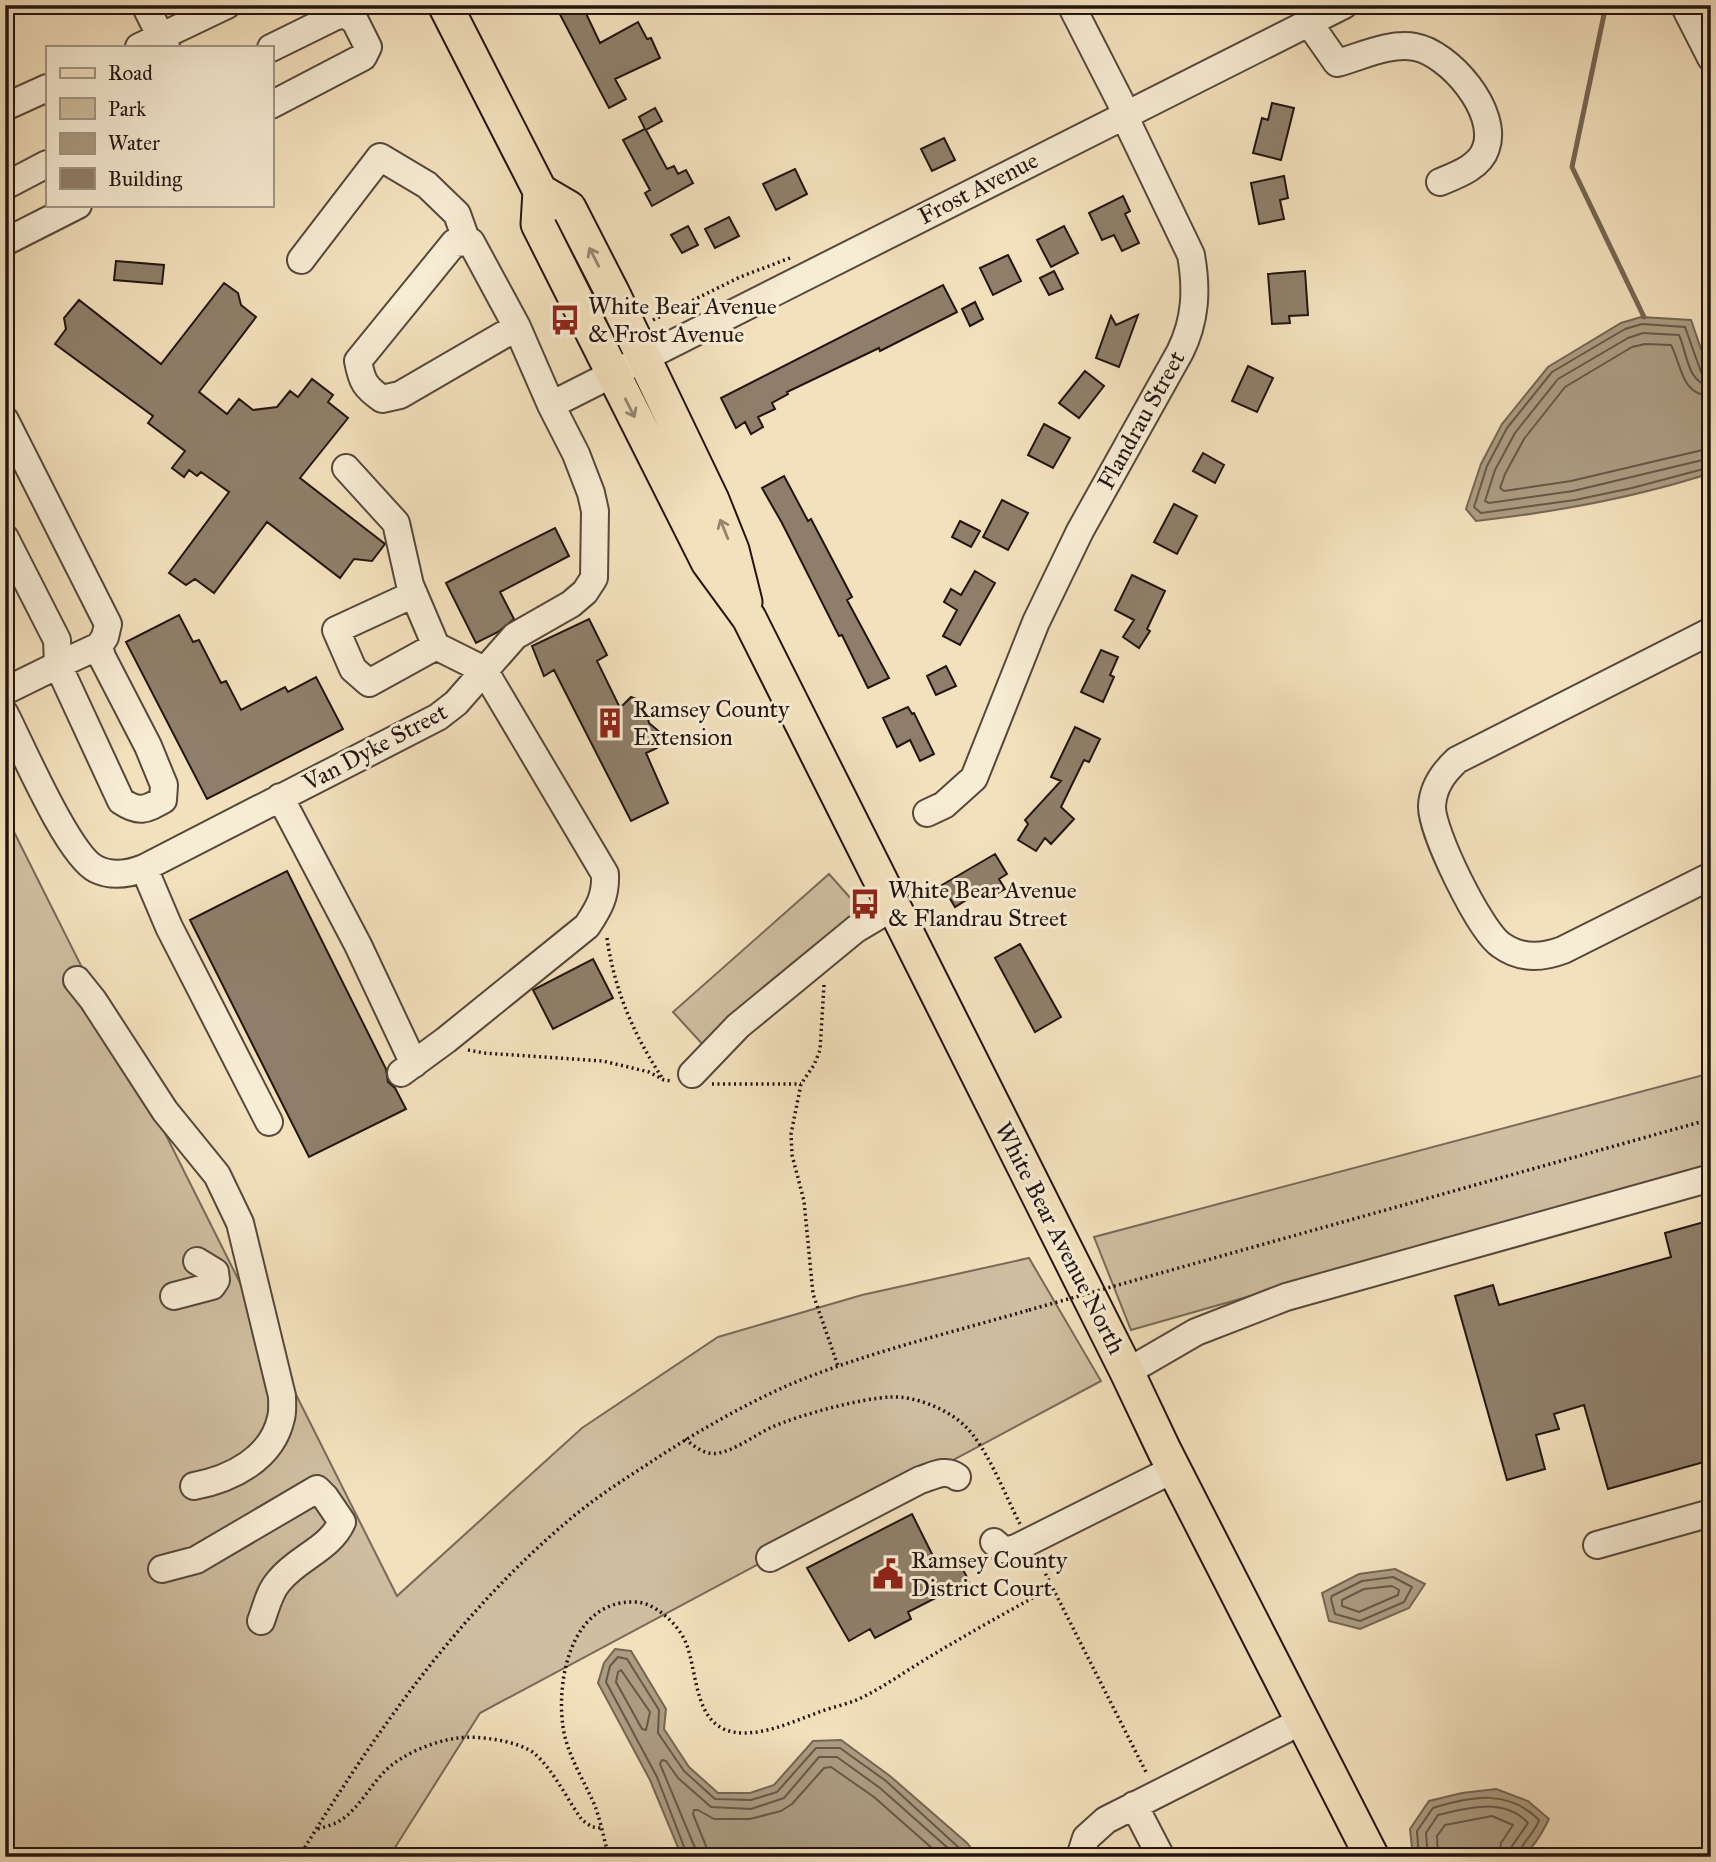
<svg xmlns="http://www.w3.org/2000/svg" width="1716" height="1862" font-family="'IM FELL Great Primer',serif">
  <rect width="100%" height="100%" fill="#f3e1bd"/>
  <filter id="stains"><feTurbulence type="fractalNoise" baseFrequency=".00286" numOctaves="4"/><feColorMatrix values="0 0 0 0 .2 0 0 0 0 .09 0 0 0 0 .02 0 0 0 .5 -.17"/></filter>
  <radialGradient id="worn" r=".72"><stop offset=".6" stop-color="#630" stop-opacity="0"/><stop offset="1" stop-color="#630" stop-opacity=".3"/></radialGradient>
  <!-- green -->
  <path fill="#cfbea0" stroke="#786a58" stroke-width="2" d="M 5,814 L 397,1596 L 582,1428 L 718,1337 L 862,1295 L 1029,1258 L 1101,1381 L 480,1713 L 389,1857 L 5,1857 Z
    M 829,874 L 861,910 L 705,1047 L 673,1012 Z
    M 1711,1073 L 1711,1165 L 1131,1330 L 1094,1237 Z"/>
  <!-- water -->
  <path fill="#ac9c82" stroke="#756654" stroke-width="2" d="M 1641,317 L 1691,320 L 1711,378 L 1711,473 C 1634,498 1556,512 1476,521 L 1466,509 L 1481,464 L 1502,424 L 1548,367 L 1621,323 Z
    M 1395,1569 L 1425,1584 L 1409,1608 L 1360,1629 L 1329,1621 L 1322,1593 L 1359,1574 Z
    M 615,1649 L 631,1651 L 666,1709 L 664,1729 L 689,1767 L 718,1793 L 750,1793 L 774,1785 L 813,1741 L 841,1740 L 890,1776 L 967,1843 L 978,1857 L 682,1857 L 650,1780 L 598,1683 L 604,1663 Z
    M 1496,1789 L 1528,1801 L 1549,1819 C 1542,1833 1533,1850 1519,1857 L 1413,1857 L 1410,1829 L 1429,1801 L 1462,1793 Z"/>
  <g fill="none" stroke-linecap="round" stroke-linejoin="round">
    <!-- shore -->
    <path stroke="#675849" stroke-width="2" d="M 1711,377 L 1705,376 L 1701,372 L 1685,327 L 1642,324 L 1625,329 L 1552,372 L 1507,428 L 1487,466 L 1474,507 L 1481,513 L 1575,500 L 1632,488 L 1711,467
      M 1711,386 C 1687,384 1687,352 1679,335 L 1643,333 L 1628,338 L 1558,379 L 1515,433 L 1495,470 L 1485,501 L 1489,503 L 1573,491 L 1711,458
      M 1711,396 C 1681,395 1682,366 1671,345 L 1645,344 L 1632,347 L 1565,387 L 1524,439 L 1505,474 L 1500,488 L 1504,491 L 1571,481 L 1711,448
      M 1393,1577 L 1412,1587 L 1404,1602 L 1360,1621 L 1335,1614 L 1331,1599 L 1332,1596 L 1362,1581 Z
      M 1392,1586 L 1399,1590 L 1398,1595 L 1359,1612 L 1342,1606 L 1342,1600 L 1364,1589 Z
      M 621,1670 L 650,1712 L 646,1730 L 642,1729 L 616,1682 L 618,1672 Z
      M 688,1857 L 657,1777 L 606,1682 L 610,1666 L 618,1657 L 627,1659 L 659,1710 L 658,1733 L 684,1771 L 715,1799 L 751,1800 L 777,1792 L 816,1748 L 840,1748 L 886,1781 L 969,1857
      M 697,1857 L 695,1848 L 660,1764 L 662,1760 L 666,1761 L 678,1778 L 711,1807 L 751,1809 L 784,1798 L 819,1757 L 837,1757 L 880,1788 L 958,1857
      M 707,1857 L 706,1846 L 693,1814 L 694,1810 L 698,1810 L 714,1819 L 750,1819 L 781,1811 L 792,1804 L 824,1768 L 831,1767 L 874,1797 L 942,1857
      M 1419,1857 L 1417,1831 L 1433,1808 C 1472,1796 1508,1789 1539,1820 C 1535,1834 1520,1843 1518,1857
      M 1428,1857 L 1426,1833 L 1438,1815 C 1468,1807 1505,1798 1528,1823 L 1512,1846 L 1509,1857
      M 1438,1857 L 1437,1836 L 1445,1825 L 1492,1816 L 1513,1825 L 1501,1843 L 1499,1857"/>
    <!-- stream -->
    <path stroke="#756654" stroke-width="5" d="M 1606,5 L 1572,167 L 1644,317"/>
  </g>
  <!-- building -->
  <path fill="#8f7f6a" stroke="#221510" stroke-width="2" d="M 555,5 L 582,5 L 600,43 L 638,22 L 647,39 L 651,38 L 660,58 L 615,79 L 626,99 L 609,108 Z
    M 1272,103 L 1294,108 L 1281,160 L 1253,153 L 1262,118 L 1268,120 Z
    M 655,108 L 662,121 L 646,130 L 667,169 L 674,166 L 678,174 L 686,170 L 693,183 L 652,206 L 645,193 L 650,190 L 623,140 L 645,129 L 639,117 Z
    M 944,138 L 955,160 L 932,171 L 921,149 Z
    M 795,169 L 807,194 L 776,210 L 763,184 Z
    M 1284,176 L 1288,198 L 1280,200 L 1284,219 L 1259,224 L 1251,183 Z
    M 1123,196 L 1130,211 L 1125,214 L 1139,243 L 1122,251 L 1114,235 L 1102,240 L 1089,213 Z
    M 729,217 L 739,236 L 715,248 L 705,229 Z
    M 688,226 L 698,245 L 682,253 L 671,235 Z
    M 1064,226 L 1078,253 L 1051,267 L 1037,240 Z
    M 1008,255 L 1021,281 L 993,295 L 980,268 Z
    M 116,261 L 164,265 L 162,284 L 114,280 Z
    M 1054,271 L 1063,289 L 1049,295 L 1040,278 Z
    M 1305,271 L 1308,315 L 1289,316 L 1290,323 L 1272,324 L 1268,274 Z
    M 224,283 L 238,293 L 241,305 L 256,317 L 199,392 L 227,414 L 239,399 L 253,410 L 277,407 L 290,391 L 298,397 L 312,379 L 333,395 L 328,402 L 348,418 L 300,478 L 385,544 L 372,561 L 354,559 L 340,578 L 267,522 L 214,593 L 195,579 L 186,585 L 169,573 L 229,492 L 201,472 L 197,476 L 189,470 L 184,477 L 172,468 L 185,451 L 148,423 L 153,416 L 55,344 L 66,329 L 64,318 L 79,300 L 161,364 Z
    M 943,285 L 957,312 L 880,351 L 879,348 L 787,392 L 788,394 L 772,403 L 775,409 L 758,417 L 763,427 L 751,434 L 745,422 L 736,428 L 721,398 Z
    M 975,302 L 983,319 L 970,326 L 962,309 Z
    M 1138,315 L 1119,367 L 1096,358 L 1111,316 L 1116,325 Z
    M 1248,366 L 1273,378 L 1257,412 L 1232,401 Z
    M 1085,371 L 1104,386 L 1079,418 L 1059,403 Z
    M 1044,424 L 1070,438 L 1053,468 L 1028,455 Z
    M 1203,453 L 1224,465 L 1215,483 L 1193,471 Z
    M 784,476 L 808,521 L 811,519 L 852,597 L 847,600 L 889,678 L 868,688 L 842,635 L 839,636 L 782,523 L 762,488 Z
    M 1002,500 L 1028,513 L 1008,550 L 983,537 Z
    M 1174,504 L 1197,516 L 1177,554 L 1154,542 Z
    M 960,521 L 980,531 L 971,547 L 952,537 Z
    M 555,528 L 569,556 L 500,592 L 514,619 L 498,632 L 476,643 L 446,583 Z
    M 975,571 L 995,583 L 960,645 L 943,636 L 957,610 L 944,602 L 951,589 L 961,595 Z
    M 1132,575 L 1165,591 L 1147,629 L 1150,631 L 1139,648 L 1123,637 L 1134,620 L 1115,610 Z
    M 179,615 L 193,642 L 199,640 L 221,683 L 226,681 L 241,710 L 285,687 L 288,692 L 316,677 L 343,729 L 207,799 L 126,642 Z
    M 589,619 L 607,655 L 597,661 L 620,708 L 631,697 L 644,702 L 649,723 L 662,734 L 657,748 L 646,753 L 668,803 L 631,821 L 554,670 L 544,676 L 532,646 Z
    M 1101,650 L 1118,657 L 1110,675 L 1114,677 L 1103,702 L 1081,692 Z
    M 946,666 L 956,686 L 936,695 L 927,676 Z
    M 908,707 L 912,714 L 914,713 L 934,754 L 920,761 L 910,740 L 897,747 L 883,718 Z
    M 1075,727 L 1100,739 L 1089,762 L 1084,760 L 1061,807 L 1074,819 L 1051,844 L 1045,838 L 1036,851 L 1018,840 L 1028,824 L 1025,820 L 1061,781 L 1051,777 Z
    M 995,854 L 1007,874 L 999,879 L 1005,889 L 992,896 L 987,887 L 955,907 L 942,885 Z
    M 287,871 L 386,1069 L 388,1082 L 395,1088 L 406,1109 L 309,1157 L 190,920 Z
    M 1020,944 L 1061,1017 L 1035,1032 L 995,958 Z
    M 593,959 L 613,998 L 553,1029 L 533,990 Z
    M 1711,1220 L 1711,1460 L 1608,1489 L 1584,1405 L 1554,1414 L 1559,1429 L 1536,1435 L 1545,1469 L 1507,1480 L 1455,1296 L 1493,1285 L 1499,1305 L 1671,1257 L 1665,1233 Z
    M 912,1514 L 938,1566 L 956,1556 L 969,1581 L 908,1612 L 911,1619 L 875,1638 L 870,1629 L 849,1641 L 807,1568 Z"/>
  <g fill="none" stroke-linecap="round" stroke-linejoin="round">
    <!-- minor casing -->
    <g stroke="#56483b" stroke-width="30">
      <path id="minor" d="M 145,5 L 166,47
        M 1684,5 L 1711,58
        M 1309,23 L 1337,63 C 1360,57 1390,42 1415,47 C 1449,53 1499,111 1486,148 C 1480,167 1457,175 1440,182
        M 139,47 L 227,5
        M 271,48 L 334,17 L 345,14 L 355,21 L 368,47 L 363,57 L 271,105
        M 5,107 L 47,88
        M 5,186 L 47,164
        M 5,242 L 78,205
        M 301,260 L 380,157 L 427,185 L 457,214 L 467,242
        M 517,327 L 400,395 L 382,399 C 365,387 362,382 358,361 L 454,243 L 471,242 L 517,327 L 551,405
        M 5,420 L 108,624 L 105,637 L 99,646 L 102,657 L 148,746 L 164,785 L 163,800 C 145,810 139,813 121,801 L 58,665 L 99,646
        M 346,468 L 396,523 L 410,585 L 436,646 L 484,670 L 605,874 C 606,896 599,908 587,926 L 446,1040 L 401,1073
        M 5,538 L 57,640 L 58,665 L 5,691
        M 414,594 L 336,630 L 353,669 L 369,683 L 436,646
        M 1711,631 L 1457,760 C 1444,772 1433,786 1432,806 C 1431,831 1480,931 1501,945 C 1520,959 1542,958 1563,950 L 1711,876
        M 5,714 C 22,747 68,855 96,869 C 112,877 129,874 144,868 L 438,717 L 456,703 L 515,636 L 571,604 L 585,592 L 594,578 L 595,511 L 591,493 L 576,454 L 551,405 L 1344,5
        M 280,797 L 358,945 L 414,1064
        M 927,813 L 944,805 L 974,778 L 1036,622 L 1080,531 L 1180,352 C 1196,320 1197,289 1191,255 L 1131,130 L 1120,101 L 1071,5
        M 144,868 L 169,927 L 269,1122
        M 77,980 L 93,1000 L 165,1111 L 217,1175 L 240,1223 L 282,1396 C 282,1403 283,1411 281,1418 C 272,1459 231,1479 194,1486
        M 692,1074 L 738,1026 L 856,929 L 893,907
        M 174,1296 L 212,1286 L 216,1280 L 215,1272 L 197,1261
        M 1127,1372 L 1196,1332 L 1286,1297 L 1711,1178
        M 994,1542 L 1002,1549 L 1012,1550 L 1174,1469
        M 1597,1545 L 1711,1513
        M 770,1558 L 920,1480 C 933,1476 946,1468 957,1477
        M 162,1569 L 196,1560 L 317,1489 L 325,1497 L 342,1522 C 330,1549 297,1558 279,1581 C 269,1592 266,1608 261,1621
        M 1134,1805 L 1161,1857
        M 1080,1857 L 1086,1838 L 1106,1820 L 1302,1721"/>
    </g>
    <!-- major casing -->
    <g stroke="#221510" stroke-width="37">
      <path id="major" d="M 445,5 L 540,191 L 569,208 L 613,294 L 712,500 L 732,550 L 745,602
        M 540,191 L 538,224 L 708,562 L 749,618 L 1127,1372 L 1164,1450 L 1372,1857"/>
    </g>
    <!-- path -->
    <path stroke="#221510" stroke-width="3.5" stroke-dasharray="2 3.5" stroke-linecap="butt" d="M 653,320 L 740,277 L 790,258
      M 607,938 C 614,989 634,1036 663,1079
      M 824,985 L 820,1050 L 814,1065 L 801,1084 L 791,1134 L 792,1155 L 804,1201 L 813,1294 L 838,1366
      M 468,1050 L 484,1053 L 603,1061 L 649,1072 L 664,1080 L 673,1081
      M 712,1084 L 801,1084
      M 1257,1246 L 1711,1119
      M 685,1439 C 695,1447 706,1456 719,1453 C 737,1449 755,1435 772,1427 C 799,1415 862,1398 891,1397 C 916,1396 947,1409 965,1426 C 987,1447 1006,1497 1020,1524
      M 1038,1559 L 1147,1774
      M 318,1829 C 324,1827 332,1825 338,1822 C 358,1810 369,1787 385,1771 C 402,1754 434,1741 458,1738 C 477,1735 520,1741 535,1754 C 554,1771 567,1799 582,1820 L 592,1827 L 601,1828
      M 299,1857 C 372,1737 455,1618 562,1526 C 588,1503 618,1483 648,1464 C 693,1434 741,1406 791,1384 C 868,1352 950,1333 1029,1310
      M 609,1857 C 604,1840 601,1822 595,1806 C 584,1780 567,1755 563,1727 C 556,1678 572,1600 635,1602 C 644,1602 652,1606 659,1611 C 671,1619 681,1631 686,1643 C 699,1676 693,1732 743,1733 C 768,1733 790,1723 814,1714 C 828,1708 845,1705 859,1699 C 886,1686 910,1668 936,1653 C 974,1630 1013,1609 1052,1587"/>
    <!-- minor -->
    <use href="#minor" stroke="#f7ecd4" stroke-width="26"/>
    <!-- major -->
    <use href="#major" stroke="#f3e1bd" stroke-width="33"/>
    <!-- path-bridge -->
    <path stroke="#221510" stroke-width="3.5" stroke-dasharray="2 3.5" stroke-linecap="butt" d="M 1029,1310 L 1257,1246"/>
  </g>
  <!-- one-way arrows -->
  <defs><path id="oneway-shaft" d="M-6 0H5M1.5-3L5.5 0L1.5 3" fill="none" stroke-width="1.6" stroke-linecap="round" stroke-linejoin="round" transform="scale(1.75)"/></defs>
  <g stroke="#95856f">
    <use href="#oneway-shaft" transform="translate(594 257) rotate(-117)"/>
    <use href="#oneway-shaft" transform="translate(630 408) rotate(63)"/>
    <use href="#oneway-shaft" transform="translate(724 529) rotate(-112)"/>
  </g>
  <!-- icons -->
  <defs>
    <g id="bus-bare" transform="scale(2.415)"><path d="M-5-6H5V4H4V6H2V4H-2V6H-4V4H-5ZM-3.5-4V0h7V-4ZM-3.5 1.2v1.5H-2V1.2ZM2 1.2v1.5H3.5V1.2Z" fill="#8f2418" stroke="#f7ecd4" stroke-width="2.5" paint-order="stroke"/></g>
    <g id="building-bare" transform="scale(2.415)"><path d="M-4-6H4V6H1V3H-1V6H-4ZM-2.5-4.3h1.7v1.8h-1.7ZM.8-4.3h1.7v1.8H.8ZM-2.5-1h1.7V.8h-1.7ZM.8-1h1.7V.8H.8Z" fill="#8f2418" stroke="#f7ecd4" stroke-width="2.5" paint-order="stroke"/></g>
    <g id="civic-bare" transform="scale(2.415)"><path d="M-.6-6.5H3V-4.5H.6V-3L4-1V1h2V6H-6V1h2V-1L-.6-3ZM-1.2 2.5V6h2.4V2.5Z" fill="#8f2418" stroke="#f7ecd4" stroke-width="2.5" paint-order="stroke"/></g>
  </defs>
  <g fill-rule="evenodd">
    <use href="#bus-bare" x="565" y="320"/>
    <use href="#building-bare" x="610" y="723"/>
    <use href="#bus-bare" x="865" y="904"/>
    <use href="#civic-bare" x="888" y="1574"/>
  </g>
  <g text-anchor="middle" stroke-width="6" stroke-linejoin="round" paint-order="stroke">
    <!-- street labels -->
    <g font-size="24" fill="#221510" stroke="#f7ecd4">
      <text transform="translate(978 188) rotate(-27)" y="8">Frost Avenue</text>
      <text transform="translate(1141 420) rotate(-61)" y="8">Flandrau Street</text>
      <text transform="translate(375 747) rotate(-28)" y="8">Van Dyke Street</text>
      <text transform="translate(1060 1238) rotate(63)" y="8">White Bear Avenue North</text>
    </g>
    <!-- poi labels -->
    <g font-size="24" fill="#221510" stroke="#f7ecd4" text-anchor="start">
      <text x="588" y="314">White Bear Avenue<tspan x="588" dy="28">&amp; Frost Avenue</tspan></text>
      <text x="633" y="717">Ramsey County<tspan x="633" dy="28">Extension</tspan></text>
      <text x="888" y="898">White Bear Avenue<tspan x="888" dy="28">&amp; Flandrau Street</tspan></text>
      <text x="911" y="1568">Ramsey County<tspan x="911" dy="28">District Court</tspan></text>
    </g>
  </g>
  <!-- margin -->
  <rect width="1716" height="1862" fill="none" stroke="#f3e1bd" stroke-width="28"/>
  <rect x="7" y="7" width="1702" height="1848" fill="none" stroke="#221510" stroke-width="3.5"/>
  <rect x="14" y="14" width="1688" height="1834" fill="none" stroke="#221510" stroke-width="2"/>
  <!-- legend -->
  <rect x="46" y="46" width="228" height="161" fill="#f7ecd4" stroke="#a29686" stroke-width="2"/>
  <rect x="60" y="68" width="35" height="10" fill="#f3e1bd" stroke="#a29686" stroke-width="2"/>
  <text x="108" y="80" font-size="21" fill="#221510">Road</text>
  <rect x="60" y="98" width="35" height="21" fill="#cfbea0" stroke="#a29686" stroke-width="2"/>
  <text x="108" y="116" font-size="21" fill="#221510">Park</text>
  <rect x="60" y="133" width="35" height="21" fill="#ac9c82" stroke="#a29686" stroke-width="2"/>
  <text x="108" y="150" font-size="21" fill="#221510">Water</text>
  <rect x="60" y="168" width="35" height="21" fill="#8f7f6a" stroke="#a29686" stroke-width="2"/>
  <text x="108" y="186" font-size="21" fill="#221510">Building</text>
  <rect width="100%" height="100%" filter="url(#stains)"/>
  <rect width="100%" height="100%" fill="url(#worn)"/>
</svg>
